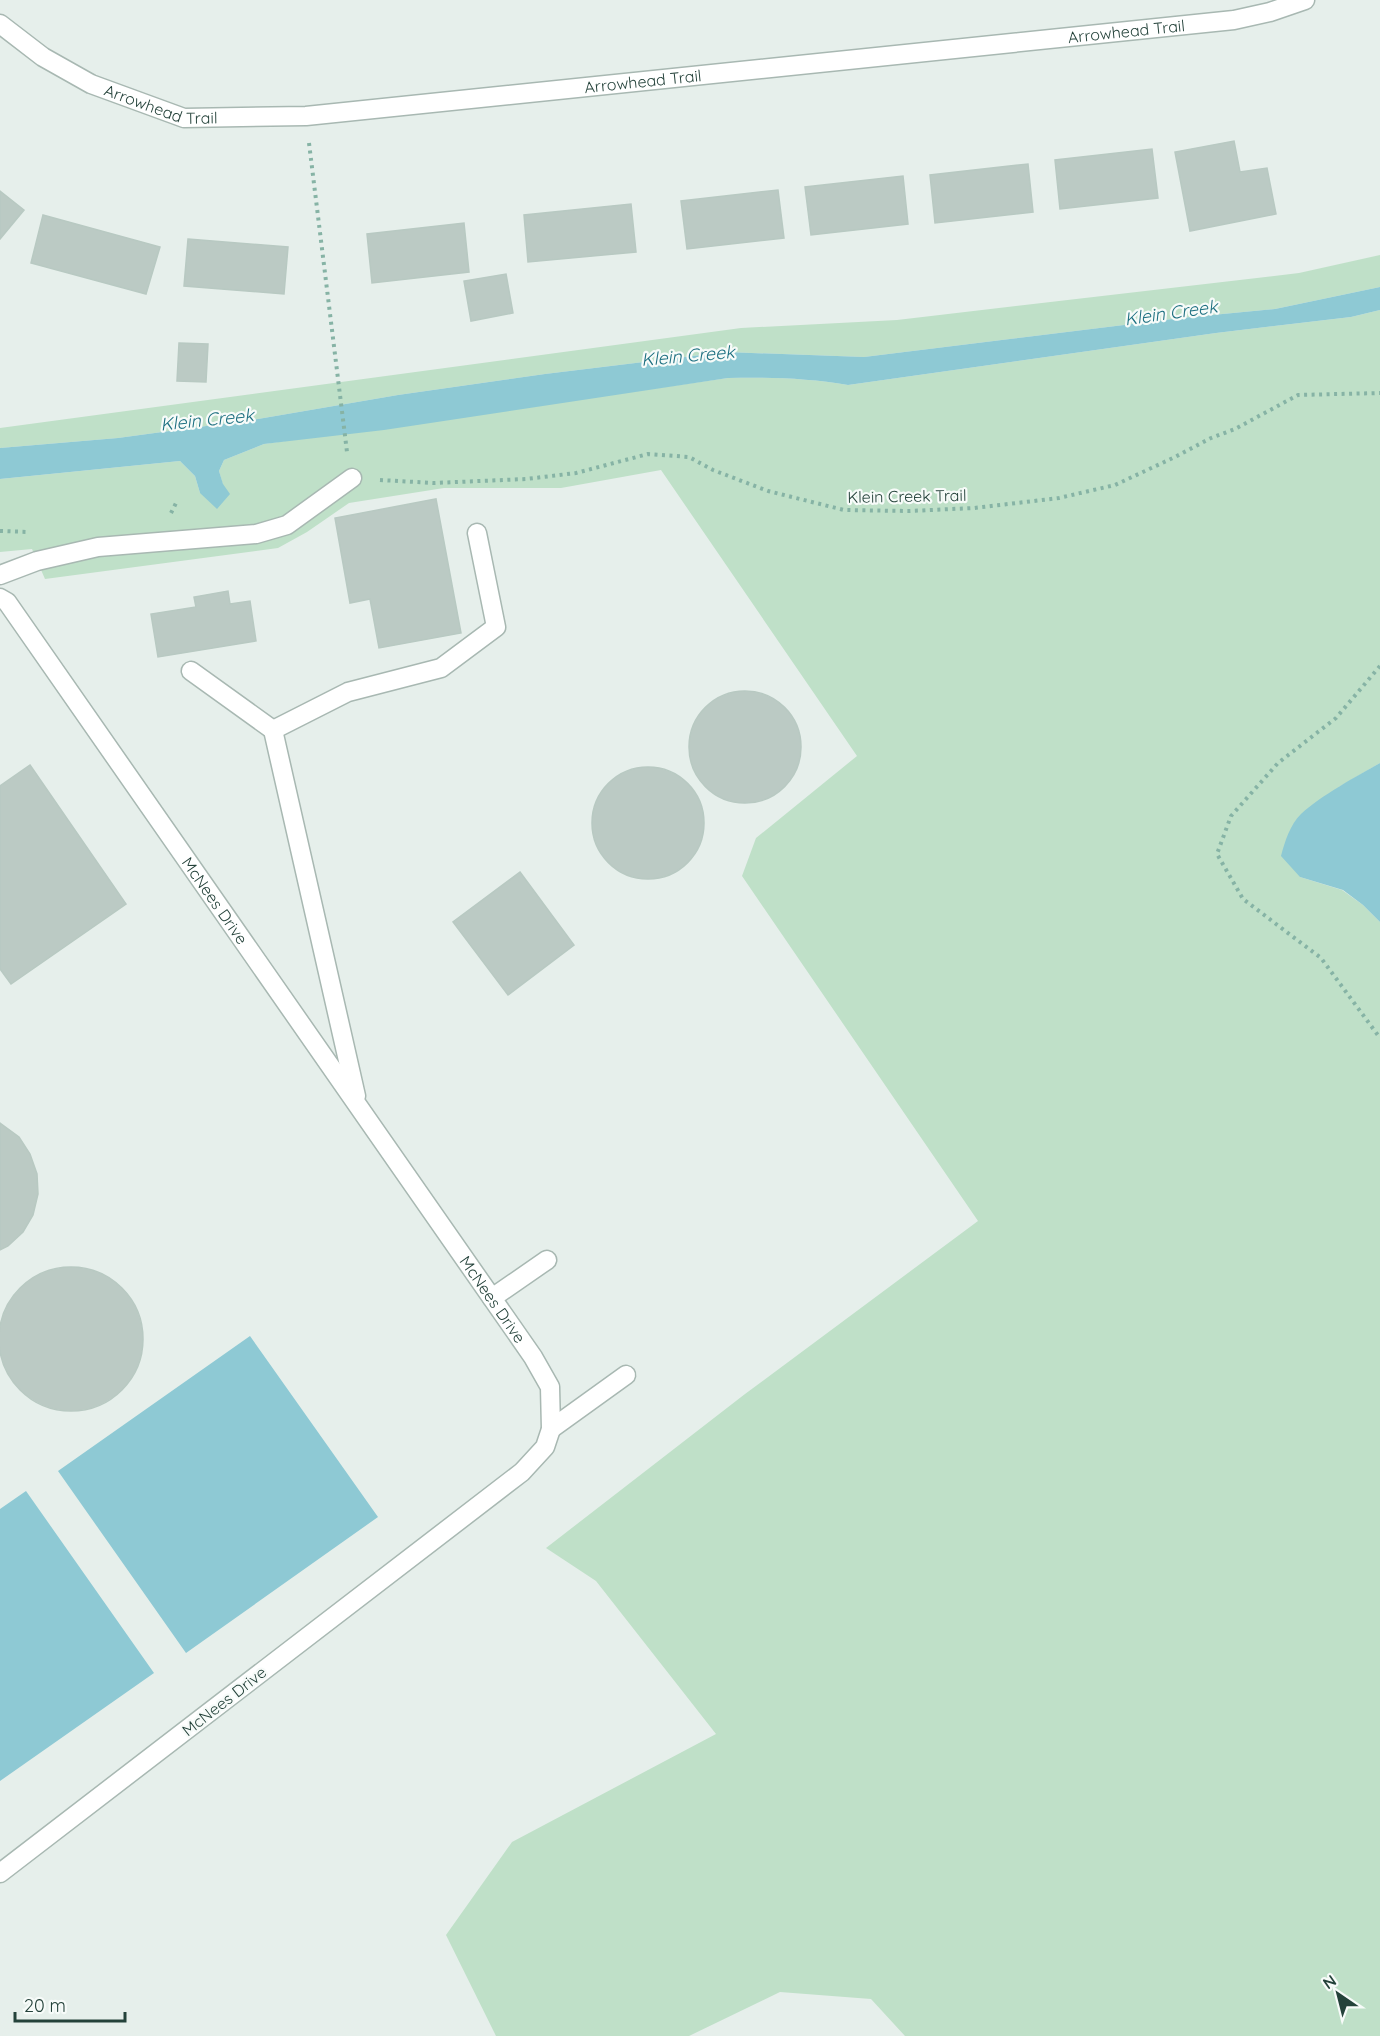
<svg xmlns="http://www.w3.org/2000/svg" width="1380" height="2036" font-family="Quicksand,sans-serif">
  <rect width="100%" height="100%" fill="#e6efeb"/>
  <!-- green -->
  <path fill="#bfe0c8" d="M 1380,255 L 1380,287 L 1275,309 L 1181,318 L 864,357 L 726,352 L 545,374 L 398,395 L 258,419 L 118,438 L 0,448 L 0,428 L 741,328 L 897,320 L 1299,273 Z
    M 1380,310 L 1380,763 L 1339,787 L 1300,877 L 1342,890 L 1363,905 L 1380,922 L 1380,2036 L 905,2036 L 871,1999 L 780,1992 L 689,2036 L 496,2036 L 446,1935 L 512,1842 L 716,1734 L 596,1581 L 546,1548 L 745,1394 L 978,1221 L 742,876 L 756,838 L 857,756 L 661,470 L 561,488 L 444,488 L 349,503 L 307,532 L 278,548 L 45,579 L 32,549 L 0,552 L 0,479 L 180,461 L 195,476 L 200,493 L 223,485 L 219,471 L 224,460 L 264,444 L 728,378 C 768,377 808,378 848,385 L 1216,333 L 1351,317 Z"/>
  <!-- water -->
  <path fill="#8ec9d4" d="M 1380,287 L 1380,310 L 1351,317 L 1216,333 L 848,385 C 808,378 768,377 728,378 L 384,430 L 264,444 L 224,460 L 219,471 L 223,484 L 230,494 L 217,509 L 200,493 L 195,476 L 180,461 L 0,479 L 0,448 L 118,438 L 258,419 L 398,395 L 545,374 L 726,352 L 864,357 L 1181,318 L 1275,309 Z
    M 1380,763 L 1380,922 L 1363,905 L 1343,890 L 1300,877 L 1281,856 C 1285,841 1290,825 1301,814 C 1320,796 1357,776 1380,763 Z
    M 250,1336 L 378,1517 L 186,1653 L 58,1471 Z
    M 26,1491 L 154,1673 L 0,1781 L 0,1509 Z"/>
  <!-- building -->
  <path fill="#bbcac4" stroke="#b8c9c2" stroke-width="1.5" d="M 1234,141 L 1240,172 L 1267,168 L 1276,214 L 1190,231 L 1175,152 Z
    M 1152,149 L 1158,198 L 1060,209 L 1055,160 Z
    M 1028,164 L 1033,212 L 935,223 L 930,175 Z
    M 903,176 L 908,224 L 811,235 L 805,187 Z
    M 778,190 L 784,238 L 687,249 L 681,201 Z
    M 0,191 L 24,210 L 0,239 Z
    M 631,204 L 636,252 L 528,262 L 524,215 Z
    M 43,215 L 160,247 L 146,294 L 31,263 Z
    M 464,223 L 469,272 L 372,283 L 367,234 Z
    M 188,239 L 288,247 L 284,294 L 184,286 Z
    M 506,274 L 513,313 L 471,321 L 464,281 Z
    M 179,343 L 208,344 L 206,382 L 177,381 Z
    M 436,499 L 461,633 L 379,648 L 370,599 L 350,603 L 335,518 Z
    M 228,591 L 230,604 L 250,601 L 256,641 L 158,657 L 151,614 L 196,607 L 194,597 Z
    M689 747a56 56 0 1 1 112 0a56 56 0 1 1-112 0Z
    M 30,765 L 126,904 L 11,984 L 0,969 L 0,786 Z
    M592 823a56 56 0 1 1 112 0a56 56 0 1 1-112 0Z
    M 520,872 L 574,945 L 508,995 L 453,922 Z
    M 0,1123 L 19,1137 L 30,1154 L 37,1174 L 38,1194 L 33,1215 L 23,1232 L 8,1246 L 0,1250 Z
    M-1 1339a72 72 0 1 1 144 0a72 72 0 1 1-144 0Z"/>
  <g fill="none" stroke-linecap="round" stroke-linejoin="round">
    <!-- service casing -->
    <g stroke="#a8b8b2" stroke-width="21">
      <g id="service">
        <path d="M 0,575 L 37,561 L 98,547 L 256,534 L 287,525 L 352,478"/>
        <path id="s1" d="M 0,598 L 7,602 L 533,1357 L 550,1387 L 551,1429 L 545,1447 L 522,1472 L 0,1873"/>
        <path d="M 191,671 L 273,730 L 348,692 L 441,668 L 496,627 L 477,533"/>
        <path d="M 273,730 L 356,1096"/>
        <path d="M 492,1298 L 547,1260"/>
        <path d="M 551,1429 L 626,1375"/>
      </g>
    </g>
    <!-- minor casing -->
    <g stroke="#a8b8b2" stroke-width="21">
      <g id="minor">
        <path id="s2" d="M 0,24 L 43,57 L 91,84 L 184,118 L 306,116 L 1234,20 L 1270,12 L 1305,0"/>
      </g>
    </g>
    <!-- path -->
    <path stroke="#86b3a5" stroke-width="4" stroke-dasharray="3 4.5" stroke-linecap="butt" d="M 309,143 L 347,452
      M 380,480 L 434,483 L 526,479 L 576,473 L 648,454 L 689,457 L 713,470 L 768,491 L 844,510 L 909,511 L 974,508 L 1059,498 L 1115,485 L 1175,457 L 1211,438 L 1235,429 L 1298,395 L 1380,393
      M 171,513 L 176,503
      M 0,531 L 29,532
      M 1380,666 L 1336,718 L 1278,763 L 1231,816 L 1217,854 L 1243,899 L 1321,958 L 1380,1038"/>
    <!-- service -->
    <use href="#service" stroke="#fff" stroke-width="18"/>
    <!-- minor -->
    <use href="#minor" stroke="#fff" stroke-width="18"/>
  </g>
  <g text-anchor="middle" stroke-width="4.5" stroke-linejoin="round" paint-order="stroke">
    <!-- street labels -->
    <g font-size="16" fill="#24423a" stroke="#f7fbf9">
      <text dy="6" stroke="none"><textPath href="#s2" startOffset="1155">Arrowhead Trail</textPath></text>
      <text dy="6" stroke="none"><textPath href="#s2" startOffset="669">Arrowhead Trail</textPath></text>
      <text dy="6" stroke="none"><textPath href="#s2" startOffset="183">Arrowhead Trail</textPath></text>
      <text transform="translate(907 496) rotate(-1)" y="6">Klein Creek Trail</text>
      <text dy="6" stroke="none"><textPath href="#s1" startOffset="372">McNees Drive</textPath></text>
      <text dy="6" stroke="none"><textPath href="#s1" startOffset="858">McNees Drive</textPath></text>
      <text transform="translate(224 1701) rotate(-38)" y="6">McNees Drive</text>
    </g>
    <!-- water labels -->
    <g font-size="18" font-style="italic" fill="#1c6f80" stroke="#f7fbf9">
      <text transform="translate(1171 313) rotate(-8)" y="6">Klein Creek</text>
      <text transform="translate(688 356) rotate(-5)" y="6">Klein Creek</text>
      <text transform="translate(207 420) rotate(-6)" y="6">Klein Creek</text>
    </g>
  </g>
  <!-- north arrow -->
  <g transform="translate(1338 1994) rotate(325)" stroke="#f7fbf9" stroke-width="4.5" paint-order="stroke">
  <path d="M0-4.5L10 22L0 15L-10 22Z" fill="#24423a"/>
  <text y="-9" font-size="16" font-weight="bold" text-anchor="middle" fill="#24423a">N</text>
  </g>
  <!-- scale -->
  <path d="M15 2012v9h110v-9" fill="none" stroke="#24423a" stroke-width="3"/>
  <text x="24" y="2012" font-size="18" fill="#24423a" stroke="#f7fbf9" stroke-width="4.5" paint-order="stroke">20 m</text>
</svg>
